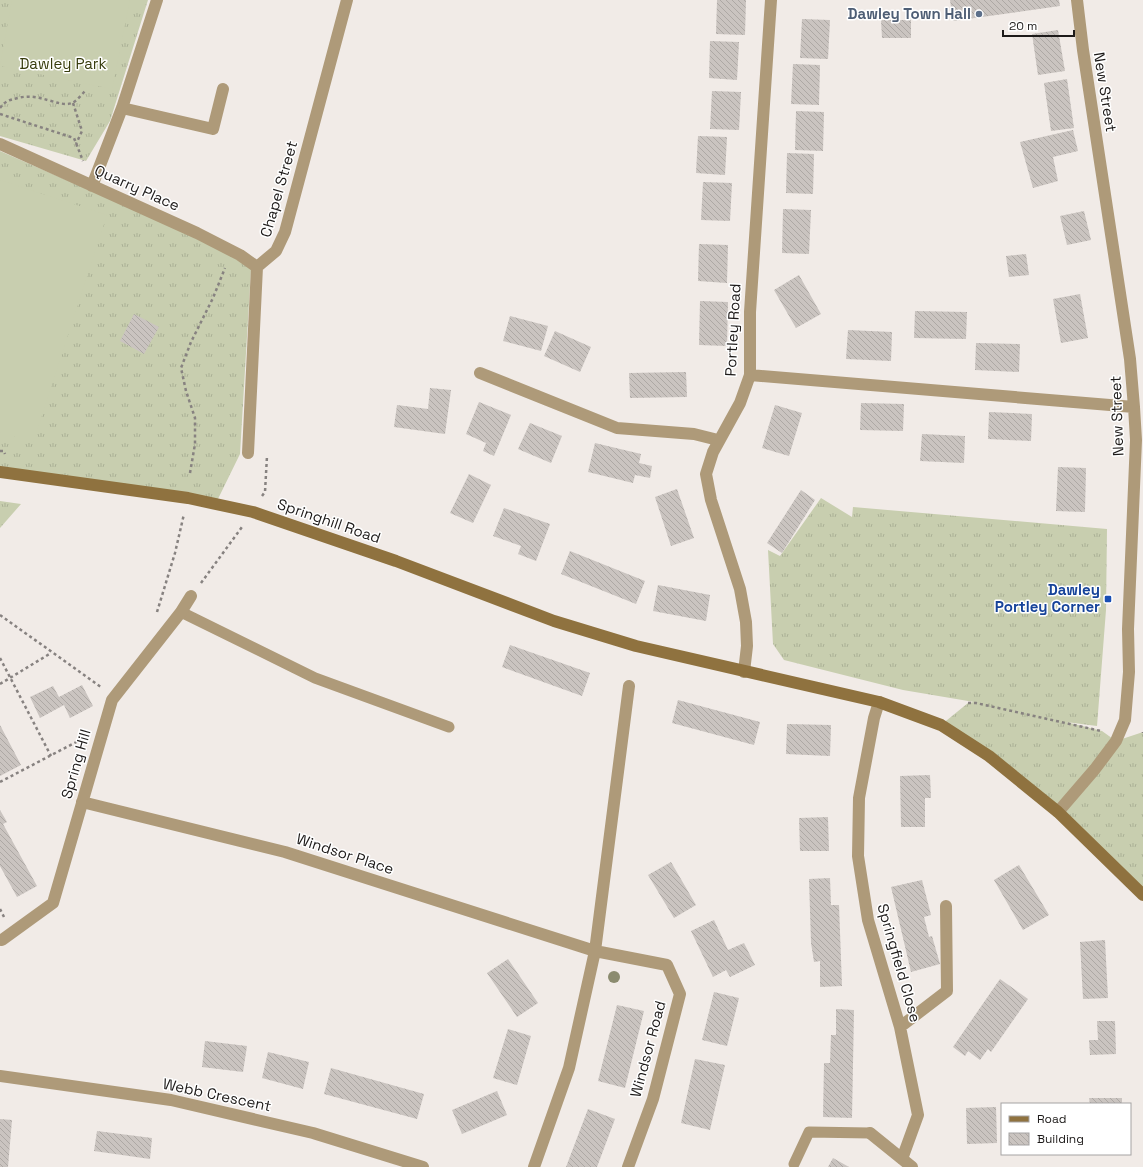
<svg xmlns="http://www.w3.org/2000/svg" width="1143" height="1167" font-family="'Space Grotesk',sans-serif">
  <defs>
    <pattern id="grass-tufts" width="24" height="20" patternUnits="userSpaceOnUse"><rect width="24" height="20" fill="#c8ceaf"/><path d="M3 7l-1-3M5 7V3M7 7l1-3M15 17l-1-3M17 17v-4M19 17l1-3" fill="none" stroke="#abb096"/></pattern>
    <pattern id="building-back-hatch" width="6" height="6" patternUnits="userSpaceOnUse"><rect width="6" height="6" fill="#cac4c0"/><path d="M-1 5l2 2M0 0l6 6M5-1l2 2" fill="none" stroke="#ada8a4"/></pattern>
  </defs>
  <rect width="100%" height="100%" fill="#f1ebe7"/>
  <!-- grass -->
  <path fill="url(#grass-tufts)" d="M 0,0 L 148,0 L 110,121 L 86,161 L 0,136 Z
    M 0,151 L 190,234 L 237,259 L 251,269 L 240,454 L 216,503 L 0,471 Z
    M 821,498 L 852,517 L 853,507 L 1107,529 L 1106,610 L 1097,726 L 1066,722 L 1102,731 L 1116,741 L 1143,732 L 1143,895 L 1057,812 L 941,725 L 968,703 L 974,702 L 903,690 L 784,660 L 773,644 L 768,550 L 780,556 Z
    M 0,501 L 21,504 L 0,528 Z"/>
  <!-- pitch -->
  <path fill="#c8ceaf" d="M 12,0 L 130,0 L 112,89 L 0,66 Z
    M 0,180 L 107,215 L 33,443 L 0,432 Z"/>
  <!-- building -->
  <path fill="url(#building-back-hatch)" d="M 717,0 L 746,0 L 745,35 L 716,34 Z
    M 950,0 L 1059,0 L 1060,6 L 953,21 Z
    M 802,19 L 830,20 L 828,59 L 800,58 Z
    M 881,20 L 911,20 L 911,38 L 882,38 Z
    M 1058,30 L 1065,71 L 1038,75 L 1032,34 Z
    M 710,41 L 739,42 L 737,80 L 709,78 Z
    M 793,64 L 820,65 L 819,105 L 791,104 Z
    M 1067,79 L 1074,128 L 1051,131 L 1044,83 Z
    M 712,91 L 741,92 L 739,130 L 710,129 Z
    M 796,111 L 824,112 L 823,151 L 795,150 Z
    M 1073,130 L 1078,151 L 1053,157 L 1058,181 L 1033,188 L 1020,142 Z
    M 698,136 L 727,137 L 725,175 L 696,173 Z
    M 787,153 L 814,154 L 813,194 L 786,193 Z
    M 703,182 L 732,183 L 730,221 L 701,220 Z
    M 783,209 L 811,210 L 809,254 L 782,253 Z
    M 1084,211 L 1091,240 L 1067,245 L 1060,216 Z
    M 699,244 L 728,245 L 727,283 L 698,281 Z
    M 1026,254 L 1029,275 L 1009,277 L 1006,256 Z
    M 799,275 L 821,314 L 796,328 L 774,290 Z
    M 1080,294 L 1088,338 L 1061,343 L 1053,299 Z
    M 700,301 L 728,302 L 727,346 L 699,345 Z
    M 915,311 L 967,312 L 966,339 L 914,338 Z
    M 134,314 L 159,327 L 144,354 L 120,341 Z
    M 510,316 L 548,326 L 541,351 L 503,341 Z
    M 848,330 L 892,332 L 891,361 L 846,359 Z
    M 555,331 L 591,347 L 580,372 L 544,356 Z
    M 976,343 L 1020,344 L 1019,372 L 975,370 Z
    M 686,372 L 687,397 L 630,398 L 629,373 Z
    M 430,388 L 451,390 L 445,434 L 394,427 L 397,405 L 428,409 Z
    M 479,402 L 511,415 L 494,456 L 483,451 L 486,443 L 466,434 Z
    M 861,403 L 904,404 L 903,431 L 860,430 Z
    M 775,405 L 802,413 L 789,456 L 762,448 Z
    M 989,412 L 1032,414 L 1031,441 L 988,439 Z
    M 530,423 L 562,436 L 551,463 L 518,449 Z
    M 922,434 L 965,436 L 964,463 L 920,461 Z
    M 595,443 L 641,454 L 639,463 L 652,466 L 650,478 L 635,475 L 633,483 L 588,472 Z
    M 1058,467 L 1086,468 L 1085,512 L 1056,511 Z
    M 469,474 L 491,485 L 473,523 L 450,513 Z
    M 677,489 L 694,538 L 671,546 L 655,497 Z
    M 801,490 L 815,500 L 782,553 L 767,543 Z
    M 504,508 L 550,524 L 536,561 L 518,554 L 521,546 L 493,536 Z
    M 570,551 L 645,581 L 636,604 L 561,574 Z
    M 658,585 L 710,595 L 706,621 L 653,611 Z
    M 510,645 L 590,673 L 582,696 L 502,667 Z
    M 82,685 L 93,706 L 70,718 L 64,705 L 40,718 L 30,697 L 53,686 L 59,697 Z
    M 678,700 L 760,722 L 754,745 L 672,723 Z
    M 787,724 L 831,725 L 830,756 L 786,754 Z
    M 0,725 L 21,765 L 0,776 Z
    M 930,775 L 931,798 L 925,798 L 925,827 L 901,827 L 900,776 Z
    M 0,810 L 7,822 L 3,824 L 37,886 L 17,897 L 0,866 Z
    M 828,817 L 829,851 L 800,851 L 799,818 Z
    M 671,862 L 696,905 L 674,918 L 648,875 Z
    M 1019,865 L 1049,915 L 1023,930 L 994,880 Z
    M 830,878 L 831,905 L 839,905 L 842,986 L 820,987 L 820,961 L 814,962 L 811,943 L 809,879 Z
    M 922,880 L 931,915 L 924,917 L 929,937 L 932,936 L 940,964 L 911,972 L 891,887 Z
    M 714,920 L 728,950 L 744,943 L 755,965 L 730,977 L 726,970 L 713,977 L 691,931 Z
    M 1105,940 L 1108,998 L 1083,999 L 1080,942 Z
    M 508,959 L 538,1003 L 517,1017 L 487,973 Z
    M 1000,979 L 1028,999 L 991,1052 L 988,1049 L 980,1060 L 968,1051 L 965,1056 L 953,1047 Z
    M 714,992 L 739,998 L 727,1046 L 702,1040 Z
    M 617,1005 L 644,1011 L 625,1088 L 598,1081 Z
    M 836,1009 L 854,1010 L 852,1118 L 823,1117 L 824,1063 L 830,1063 L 831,1035 L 836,1035 Z
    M 1097,1021 L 1115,1021 L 1116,1054 L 1090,1055 L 1089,1040 L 1098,1040 Z
    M 508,1029 L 531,1036 L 517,1085 L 493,1078 Z
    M 205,1041 L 247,1046 L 243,1072 L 202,1067 Z
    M 268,1052 L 309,1062 L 303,1089 L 262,1078 Z
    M 695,1059 L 725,1065 L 710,1130 L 681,1123 Z
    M 331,1068 L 424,1094 L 417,1119 L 324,1094 Z
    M 497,1091 L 507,1115 L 462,1134 L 452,1110 Z
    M 1089,1098 L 1122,1098 L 1122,1104 L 1090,1104 Z
    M 996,1107 L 997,1143 L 967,1144 L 966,1108 Z
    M 588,1109 L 615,1119 L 597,1167 L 566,1167 Z
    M 0,1119 L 12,1120 L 8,1167 L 0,1167 Z
    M 97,1131 L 152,1138 L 150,1159 L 94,1151 Z
    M 833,1158 L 849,1167 L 828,1167 Z"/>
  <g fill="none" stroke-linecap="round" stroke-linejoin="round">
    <!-- path -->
    <path stroke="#878280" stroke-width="2.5" stroke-dasharray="3 3" stroke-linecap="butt" d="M 73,103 L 82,131 L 76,144
      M 0,108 C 5,101 9,100 18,98 C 39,92 59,108 72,103 C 77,101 82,94 86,90
      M 0,114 L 74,138 L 83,161
      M 0,451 L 4,451 L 5,454
      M 190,473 L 195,444 L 195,418 L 186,391 L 181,368 L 191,342 L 213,298 L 225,268
      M 262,496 L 265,492 L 267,456
      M 201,583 L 242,527
      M 157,612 L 175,553 L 184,514
      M 0,615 L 101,687
      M 0,658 L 51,756
      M 0,684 L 51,653
      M 968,703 L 976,703 L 1101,731
      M 1143,732 L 1143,733
      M 0,782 L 82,739
      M 0,909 L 4,917"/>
    <!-- lane -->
    <path stroke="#ae9a79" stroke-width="11" d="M 181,612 L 315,678 L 449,727
      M 794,1164 L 809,1132 L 870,1133"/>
    <!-- street -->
    <path stroke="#ae9a79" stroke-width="12" d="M 122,108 L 213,129 L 223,89
      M 0,144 L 197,233 L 240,255 L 257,267
      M 92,186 L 122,108 L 157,0
      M 480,373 L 617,428 L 694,434 L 718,440
      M 750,375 L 1134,407
      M 248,453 L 257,267 L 276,251 L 285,232 L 347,0
      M 744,672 L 747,646 L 746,622 L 740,589 L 711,500 L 706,474 L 713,452 L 740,403 L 750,375 L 750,312 L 771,0
      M 879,702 L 874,718 L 859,798 L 858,856 L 868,920 L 900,1027 L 918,1115 L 902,1159
      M 82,802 L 285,852 L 595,951 L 667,965 L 680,994 L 653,1099 L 628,1167
      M 1058,812 L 1095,769 L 1116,741 L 1125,720 L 1129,672 L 1128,629 L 1136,440 L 1134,407 L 1130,359 L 1083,50 L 1077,0
      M 2,940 L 53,903 L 112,700 L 181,612 L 191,596
      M 900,1027 L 947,991 L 946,906
      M 0,1076 L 171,1100 L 313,1133 L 423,1167
      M 870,1133 L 912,1167
      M 534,1167 L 569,1068 L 595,951 L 629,686"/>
    <!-- secondary -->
    <path stroke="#8f723f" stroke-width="12" d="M 0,472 L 188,498 L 253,512 L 396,561 L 554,621 L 636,646 L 879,702 L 941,725 L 989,756 L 1058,812 L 1143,895"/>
  </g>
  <!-- trees -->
  <circle fill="#8b8b6f" cx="614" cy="977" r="6"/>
  <!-- markers -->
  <circle fill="#5c6f8a" stroke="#fff" stroke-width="1.5" cx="979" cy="14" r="4"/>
  <rect fill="#1a4fb4" stroke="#fff" stroke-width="1.5" x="1104" y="595" width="8" height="8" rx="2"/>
  <g text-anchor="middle" stroke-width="3" stroke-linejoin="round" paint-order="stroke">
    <!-- service labels -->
    <g font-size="15" font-weight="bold" fill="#4e5e75" stroke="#fff" text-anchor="end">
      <text x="971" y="19">Dawley Town Hall</text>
    </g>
    <!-- park labels -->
    <g font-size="15" fill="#373c0d" stroke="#fff">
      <text x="63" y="69">Dawley Park</text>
    </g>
    <!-- street labels -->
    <g font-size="15" fill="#1d1a19" stroke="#fff">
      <text transform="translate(1105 92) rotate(81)" y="5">New Street</text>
      <text transform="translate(137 188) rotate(24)" y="5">Quarry Place</text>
      <text transform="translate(279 189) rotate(-74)" y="5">Chapel Street</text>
      <text transform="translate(733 330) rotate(-87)" y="5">Portley Road</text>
      <text transform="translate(1117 416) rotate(-92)" y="5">New Street</text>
      <text transform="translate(329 521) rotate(19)" y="5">Springhill Road</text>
      <text transform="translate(76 764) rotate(-74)" y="5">Spring Hill</text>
      <text transform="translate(345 854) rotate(18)" y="5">Windsor Place</text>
      <text transform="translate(899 963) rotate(74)" y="5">Springfield Close</text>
      <text transform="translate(648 1049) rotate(-75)" y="5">Windsor Road</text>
      <text transform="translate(217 1095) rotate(12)" y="5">Webb Crescent</text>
    </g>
    <!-- transit labels -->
    <g font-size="15" font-weight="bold" fill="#164399" stroke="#fff" text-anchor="end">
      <text x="1100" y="595">Dawley<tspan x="1100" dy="17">Portley Corner</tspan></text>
    </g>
  </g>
  <!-- legend -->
  <rect x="1001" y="1103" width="130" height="52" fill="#ffffff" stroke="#a5a3a3"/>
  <rect x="1009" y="1116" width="20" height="6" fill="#8f723f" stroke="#a5a3a3"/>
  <text x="1037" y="1123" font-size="12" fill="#1d1a19">Road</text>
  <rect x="1009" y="1133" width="20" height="12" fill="url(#building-back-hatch)" stroke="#a5a3a3"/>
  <text x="1037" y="1143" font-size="12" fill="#1d1a19">Building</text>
  <!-- scale -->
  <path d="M1003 30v6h71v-6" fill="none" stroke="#1d1a19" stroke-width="2"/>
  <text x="1009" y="30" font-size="12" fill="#1d1a19" stroke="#ffffff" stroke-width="3" paint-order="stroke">20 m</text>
</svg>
